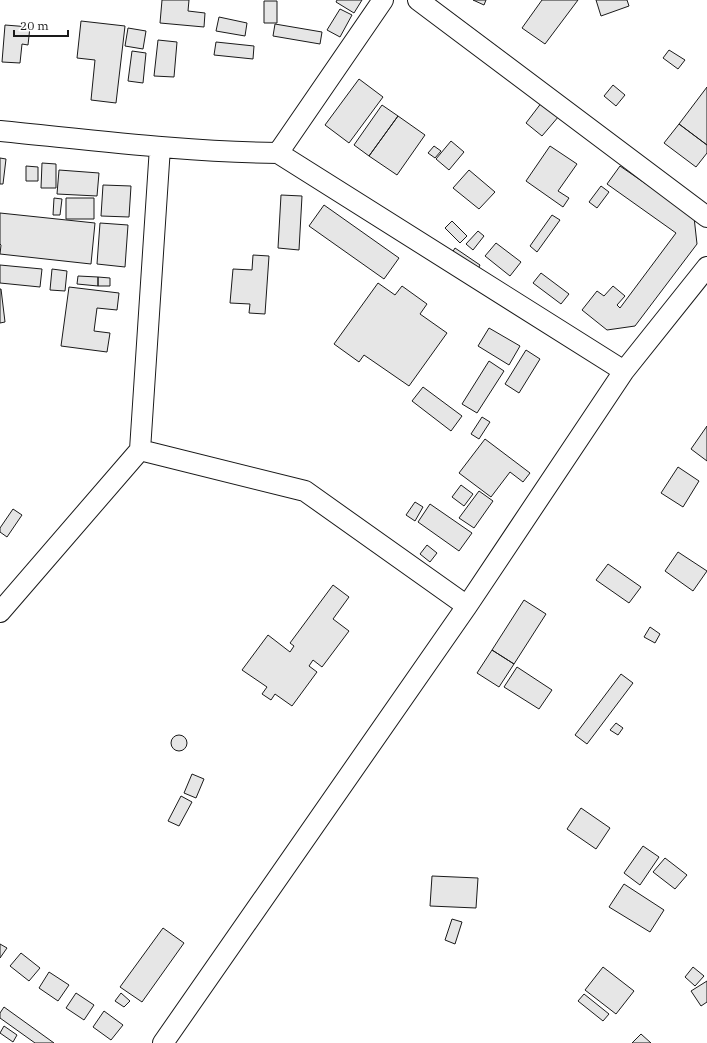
<svg xmlns="http://www.w3.org/2000/svg" width="707" height="1043" font-family="'IBM Plex Serif',serif">
  <rect width="100%" height="100%" fill="#fff"/>
  <!-- building -->
  <path fill="#e6e6e6" stroke="#1a1a1a" d="M 162,0 L 189,0 L 188,11 L 205,13 L 204,27 L 160,23 Z
    M 337,0 L 362,0 L 354,13 L 336,2 Z
    M 473,0 L 486,0 L 484,5 Z
    M 542,0 L 578,0 L 545,44 L 522,28 Z
    M 596,0 L 627,0 L 629,6 L 601,16 Z
    M 264,1 L 277,1 L 277,23 L 264,23 Z
    M 340,9 L 352,15 L 340,37 L 327,30 Z
    M 219,17 L 247,23 L 245,36 L 216,31 Z
    M 81,21 L 125,26 L 116,103 L 91,100 L 95,60 L 77,58 Z
    M 275,24 L 322,32 L 320,44 L 273,36 Z
    M 5,25 L 30,27 L 28,45 L 22,44 L 20,63 L 2,62 Z
    M 128,28 L 146,31 L 143,49 L 125,46 Z
    M 158,40 L 177,42 L 174,77 L 154,76 Z
    M 216,42 L 254,46 L 253,59 L 214,55 Z
    M 669,50 L 685,60 L 678,69 L 663,58 Z
    M 132,51 L 146,53 L 143,83 L 128,81 Z
    M 359,79 L 383,97 L 349,143 L 325,125 Z
    M 613,85 L 625,95 L 616,106 L 604,96 Z
    M 707,87 L 707,145 L 679,124 Z
    M 542,102 L 559,116 L 542,136 L 526,123 Z
    M 382,105 L 398,116 L 369,156 L 354,145 Z
    M 398,116 L 425,135 L 397,175 L 369,156 Z
    M 679,124 L 707,145 L 707,153 L 696,167 L 664,143 Z
    M 451,141 L 464,152 L 449,170 L 436,159 Z
    M 434,146 L 441,151 L 435,158 L 428,153 Z
    M 550,146 L 577,164 L 558,191 L 569,198 L 563,207 L 526,181 Z
    M 0,158 L 6,159 L 3,184 L 0,184 Z
    M 42,163 L 56,164 L 56,188 L 41,188 Z
    M 26,166 L 38,167 L 38,181 L 26,181 Z
    M 620,166 L 694,217 L 697,244 L 635,326 L 607,330 L 582,310 L 597,291 L 604,296 L 613,286 L 625,296 L 617,305 L 620,308 L 676,233 L 607,184 Z
    M 59,170 L 99,173 L 97,196 L 57,194 Z
    M 469,170 L 495,192 L 479,209 L 453,188 Z
    M 103,185 L 131,186 L 129,217 L 101,216 Z
    M 601,186 L 609,192 L 597,208 L 589,202 Z
    M 281,195 L 302,196 L 299,250 L 278,248 Z
    M 54,198 L 62,199 L 60,215 L 53,215 Z
    M 66,198 L 94,198 L 94,219 L 66,219 Z
    M 324,205 L 399,258 L 384,279 L 309,226 Z
    M 0,213 L 95,223 L 91,264 L 0,254 L 1,245 L 0,244 Z
    M 552,215 L 560,220 L 537,252 L 530,246 Z
    M 452,221 L 467,236 L 460,243 L 445,228 Z
    M 100,223 L 128,225 L 125,267 L 97,264 Z
    M 478,231 L 484,236 L 473,250 L 466,244 Z
    M 496,243 L 521,262 L 510,276 L 485,256 Z
    M 455,248 L 480,265 L 477,271 L 452,253 Z
    M 253,255 L 269,256 L 265,314 L 249,313 L 250,304 L 230,303 L 233,269 L 252,270 Z
    M 0,265 L 42,269 L 40,287 L 0,283 Z
    M 52,269 L 67,271 L 65,291 L 50,290 Z
    M 541,273 L 569,294 L 561,304 L 533,283 Z
    M 78,276 L 98,277 L 98,286 L 77,284 Z
    M 98,277 L 110,278 L 110,286 L 98,286 Z
    M 378,283 L 395,295 L 402,286 L 427,304 L 420,314 L 447,333 L 409,386 L 364,355 L 359,362 L 334,344 Z
    M 69,287 L 119,293 L 117,310 L 97,308 L 94,331 L 110,333 L 107,352 L 61,346 Z
    M 0,289 L 1,289 L 5,322 L 0,323 Z
    M 489,328 L 520,346 L 509,365 L 478,346 Z
    M 526,350 L 540,359 L 519,393 L 505,384 Z
    M 489,361 L 504,371 L 477,413 L 462,404 Z
    M 423,387 L 462,416 L 451,431 L 412,401 Z
    M 482,417 L 490,422 L 479,439 L 471,434 Z
    M 707,426 L 707,461 L 691,449 Z
    M 485,439 L 530,473 L 523,482 L 510,472 L 491,497 L 459,473 Z
    M 678,467 L 699,481 L 683,507 L 661,493 Z
    M 461,485 L 473,494 L 464,506 L 452,497 Z
    M 479,491 L 493,501 L 474,528 L 459,518 Z
    M 415,502 L 423,507 L 415,521 L 406,515 Z
    M 430,504 L 472,533 L 459,551 L 418,522 Z
    M 13,509 L 22,515 L 7,537 L 0,532 L 0,528 Z
    M 427,545 L 437,553 L 430,562 L 420,554 Z
    M 678,552 L 707,571 L 693,591 L 665,571 Z
    M 608,564 L 641,587 L 629,603 L 596,580 Z
    M 333,585 L 349,597 L 333,619 L 349,631 L 322,667 L 313,660 L 309,666 L 317,672 L 292,706 L 275,694 L 271,700 L 262,694 L 267,687 L 242,670 L 268,635 L 290,652 L 294,646 L 290,643 Z
    M 524,600 L 546,614 L 514,664 L 492,650 Z
    M 650,627 L 660,634 L 655,643 L 644,637 Z
    M 492,650 L 514,664 L 499,687 L 477,673 Z
    M 517,667 L 552,690 L 539,709 L 504,687 Z
    M 621,674 L 633,683 L 587,744 L 575,735 Z
    M 616,723 L 623,728 L 618,735 L 610,730 Z
    M171 743a8 8 0 1 1 16 0a8 8 0 1 1-16 0Z
    M 192,774 L 204,779 L 196,798 L 184,793 Z
    M 181,796 L 192,802 L 179,826 L 168,821 Z
    M 581,808 L 610,828 L 596,849 L 567,829 Z
    M 643,846 L 659,857 L 640,885 L 624,873 Z
    M 665,858 L 687,875 L 675,889 L 653,872 Z
    M 432,876 L 478,878 L 476,908 L 430,906 Z
    M 624,884 L 664,910 L 650,932 L 609,907 Z
    M 452,919 L 462,922 L 455,944 L 445,940 Z
    M 163,928 L 184,943 L 142,1002 L 120,987 Z
    M 0,944 L 7,948 L 0,958 Z
    M 21,953 L 40,968 L 29,981 L 10,966 Z
    M 603,967 L 634,991 L 616,1014 L 585,990 Z
    M 693,967 L 704,976 L 695,986 L 685,977 Z
    M 49,972 L 69,985 L 58,1001 L 39,988 Z
    M 707,981 L 707,1002 L 701,1006 L 691,991 Z
    M 76,993 L 94,1005 L 84,1020 L 66,1008 Z
    M 121,993 L 130,1001 L 124,1007 L 115,1001 Z
    M 584,994 L 609,1014 L 603,1021 L 578,1001 Z
    M 4,1007 L 54,1043 L 35,1043 L 0,1018 L 0,1013 Z
    M 104,1011 L 123,1025 L 111,1040 L 93,1027 Z
    M 4,1026 L 17,1035 L 13,1042 L 0,1033 Z
    M 641,1034 L 651,1043 L 632,1043 Z"/>
  <g fill="none" stroke-linecap="round" stroke-linejoin="round">
    <!-- minor casing -->
    <g stroke="#1a1a1a" stroke-width="22">
      <path id="minor" d="M 418,0 L 707,217
        M 0,131 C 92,140 185,152 278,153 L 624,371
        M 160,147 L 140,450 L 305,491 L 467,606
        M 278,153 L 383,0
        M 0,612 L 140,450
        M 163,1043 L 467,606 L 624,371 L 707,267"/>
    </g>
    <!-- minor -->
    <use href="#minor" stroke="#fff" stroke-width="20"/>
  </g>
  <!-- scale -->
  <path d="M14 30v6h54v-6" fill="none" stroke="#1a1a1a" stroke-width="2"/>
  <text x="20" y="30" font-size="12" fill="#1a1a1a" stroke="#ffffff" stroke-width="3" paint-order="stroke">20 m</text>
</svg>
